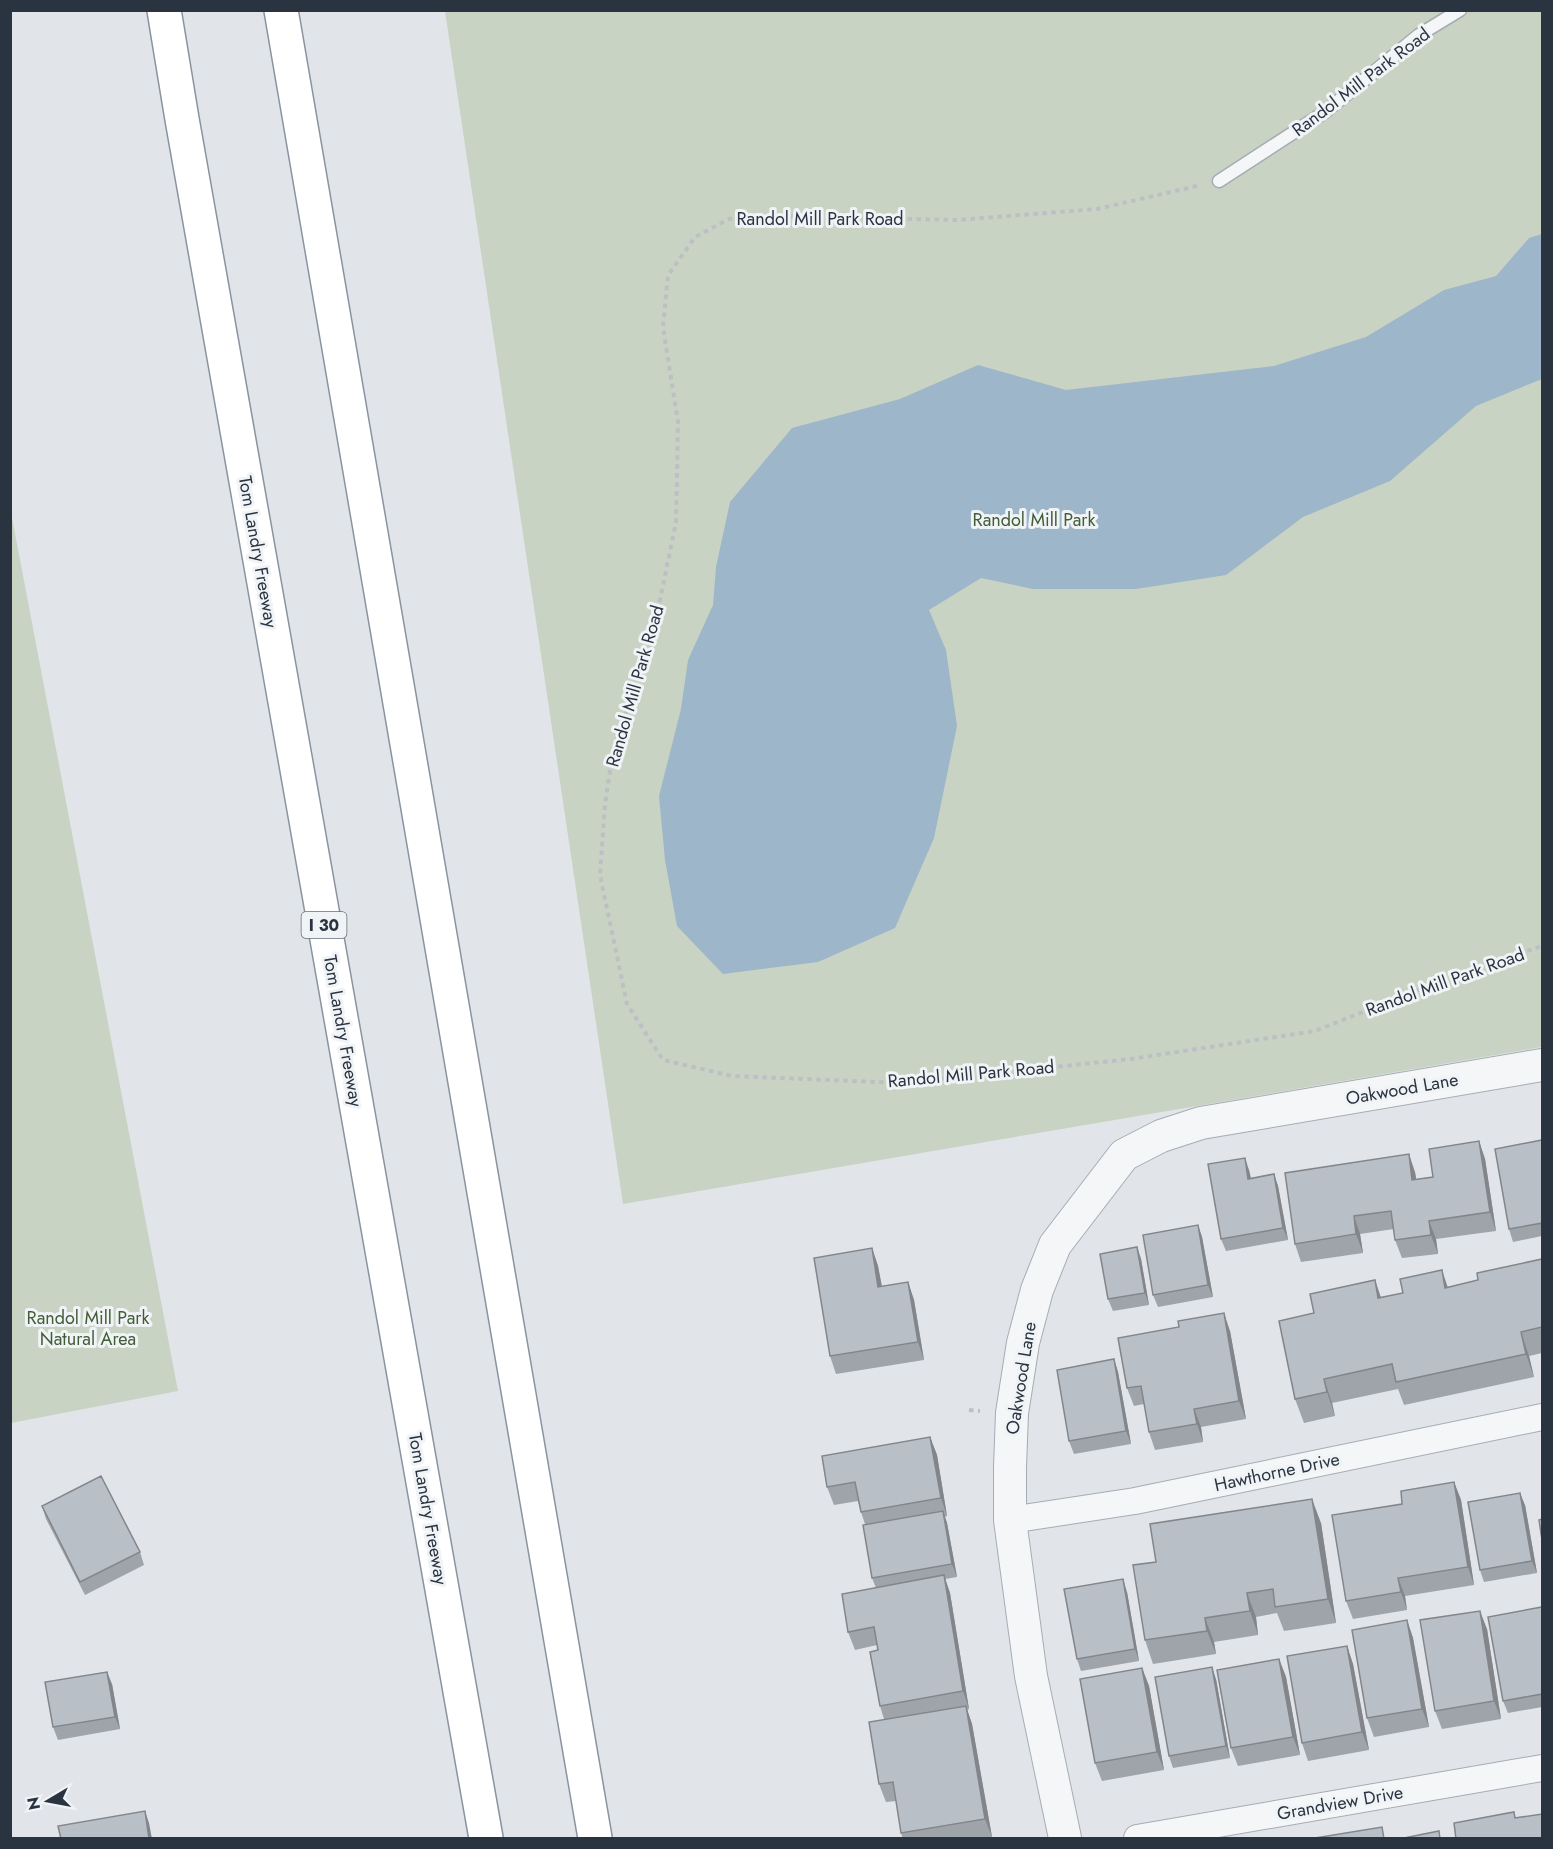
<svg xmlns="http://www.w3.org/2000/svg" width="1553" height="1849" font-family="Jost,sans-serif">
  <rect width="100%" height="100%" fill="#e1e5ea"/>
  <!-- green -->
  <path fill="#c8d3c3" d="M 445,11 L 1542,11 L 1542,1047 L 623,1204 Z
    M 10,507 L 178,1391 L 11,1423 L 10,1423 Z"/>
  <!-- water -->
  <path fill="#9db6c9" d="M 1542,234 L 1542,379 L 1476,406 L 1390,481 L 1303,517 L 1226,575 L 1136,589 L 1033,589 L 981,578 L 929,610 L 946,650 L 957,726 L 934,838 L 895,928 L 818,962 L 723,974 L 677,926 L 665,860 L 659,796 L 681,709 L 688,660 L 713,605 L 716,567 L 730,502 L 792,428 L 900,399 L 978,365 L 1066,390 L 1274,366 L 1366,337 L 1444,290 L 1496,276 L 1529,238 Z"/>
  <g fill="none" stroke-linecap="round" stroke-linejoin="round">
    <!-- service casing -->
    <g stroke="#a6acb4" stroke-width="15">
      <path id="service" d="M 1219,181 L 1325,112 L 1419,35 L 1460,10"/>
    </g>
    <!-- minor casing -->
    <g stroke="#a6acb4" stroke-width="28">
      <path id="minor" d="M 1010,1520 L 1135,1501 L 1542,1417
        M 1137,1838 L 1542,1768"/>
    </g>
    <!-- tertiary casing -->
    <g stroke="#a6acb4" stroke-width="34">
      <path id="tertiary" d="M 1065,1838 L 1031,1676 L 1010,1520 L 1010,1467 L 1012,1413 L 1023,1343 L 1037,1290 L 1055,1245 L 1124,1155 L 1161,1136 L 1201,1123 L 1542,1065"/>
    </g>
    <!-- motorway casing -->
    <g stroke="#8994a0" stroke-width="36">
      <path id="motorway" d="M 164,10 L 182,119 L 486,1838
        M 281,10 L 595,1838"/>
    </g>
    <!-- path -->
    <path stroke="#bbc0c5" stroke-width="4" stroke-dasharray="4.5 4.5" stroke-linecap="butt" d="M 1197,186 L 1097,209 L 957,220 L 776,216 L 729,219 L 695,237 L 668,275 L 663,327 L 678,422 L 676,522 L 653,634 L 613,751 L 605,804 L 600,875 L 627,1004 L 663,1060 L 732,1076 L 901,1083 L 1131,1059 L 1315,1031 L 1461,973 L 1542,946
      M 969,1410 L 980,1411"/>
    <!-- service -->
    <use href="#service" stroke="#f4f6f8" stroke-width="12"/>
    <!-- minor -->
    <use href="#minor" stroke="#f4f6f8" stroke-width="26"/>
    <!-- tertiary -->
    <use href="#tertiary" stroke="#f4f6f8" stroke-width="32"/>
    <!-- motorway -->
    <use href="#motorway" stroke="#fff" stroke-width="33"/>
  </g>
  <!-- wall -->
  <path fill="#9fa4aa" d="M 1542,1140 L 1542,1236 L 1513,1242 L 1509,1229 Z
    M 1479,1141 L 1485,1159 L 1496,1231 L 1436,1239 L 1438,1254 L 1402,1258 L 1395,1240 L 1394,1229 L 1360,1234 L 1363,1253 L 1301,1262 L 1295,1244 L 1415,1172 L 1416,1179 L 1433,1177 Z
    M 1249,1170 L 1251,1178 L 1274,1174 L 1278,1186 L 1288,1240 L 1226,1251 L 1221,1239 Z
    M 1198,1225 L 1202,1237 L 1213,1297 L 1158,1307 L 1153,1295 Z
    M 1137,1247 L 1141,1259 L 1149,1305 L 1113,1311 L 1108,1299 Z
    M 872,1248 L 878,1266 L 882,1286 L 908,1282 L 914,1300 L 924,1360 L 836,1374 L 830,1356 Z
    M 1542,1259 L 1542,1353 L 1529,1356 L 1534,1377 L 1404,1405 L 1398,1389 L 1332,1403 L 1335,1416 L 1304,1423 L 1295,1399 L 1314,1313 L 1375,1280 L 1381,1298 L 1448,1287 L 1478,1280 Z
    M 1230,1331 L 1246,1419 L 1201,1427 L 1203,1442 L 1155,1450 L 1149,1432 L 1144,1404 L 1134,1406 L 1127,1388 Z
    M 1114,1359 L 1118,1372 L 1131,1444 L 1074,1454 L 1069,1441 Z
    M 930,1437 L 937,1455 L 947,1516 L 945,1517 L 947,1523 L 957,1577 L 945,1579 L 950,1593 L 969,1709 L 967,1710 L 972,1724 L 992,1837 L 984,1839 L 903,1839 L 901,1833 L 896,1801 L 886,1802 L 879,1784 L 884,1719 L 880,1706 L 877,1645 L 855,1650 L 848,1632 L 876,1588 L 872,1578 L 865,1524 L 861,1512 L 858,1501 L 834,1505 L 827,1487 Z
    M 1454,1482 L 1461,1500 L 1474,1585 L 1405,1596 L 1407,1610 L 1353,1619 L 1346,1601 L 1402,1504 Z
    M 1525,1505 L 1537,1573 L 1484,1582 L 1480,1570 Z
    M 42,1506 L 140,1552 L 144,1565 L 85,1595 L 46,1519 Z
    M 1321,1523 L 1336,1623 L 1284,1631 L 1277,1613 L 1256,1617 L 1258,1635 L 1214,1642 L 1216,1654 L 1153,1664 L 1145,1640 L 1156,1562 Z
    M 1127,1592 L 1139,1661 L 1081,1671 L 1077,1659 Z
    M 1542,1610 L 1542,1707 L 1508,1713 L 1503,1701 Z
    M 1407,1620 L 1413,1638 L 1429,1727 L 1374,1737 L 1367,1718 Z
    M 1487,1629 L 1501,1719 L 1442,1729 L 1435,1711 Z
    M 1347,1646 L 1353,1664 L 1369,1750 L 1308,1761 L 1302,1743 Z
    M 1279,1659 L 1286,1677 L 1300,1755 L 1238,1766 L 1231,1748 Z
    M 1142,1668 L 1149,1686 L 1164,1770 L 1102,1781 L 1095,1763 Z
    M 1216,1679 L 1230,1758 L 1173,1768 L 1169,1756 Z
    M 112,1684 L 120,1729 L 58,1740 L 53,1727 Z"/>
  <!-- shaded-wall -->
  <path fill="#82868b" d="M 1479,1141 L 1485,1159 L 1496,1231 L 1490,1212 Z
    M 1409,1154 L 1415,1172 L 1419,1198 L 1412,1180 Z
    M 1245,1158 L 1249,1170 L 1253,1191 L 1248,1179 Z
    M 1274,1174 L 1278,1186 L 1288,1240 L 1283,1228 Z
    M 1354,1216 L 1360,1234 L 1363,1253 L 1356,1234 Z
    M 1429,1221 L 1436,1239 L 1438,1254 L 1431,1235 Z
    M 1198,1225 L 1202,1237 L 1213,1297 L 1208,1285 Z
    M 1137,1247 L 1141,1259 L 1149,1305 L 1145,1293 Z
    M 872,1248 L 878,1266 L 885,1305 L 878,1287 Z
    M 1442,1270 L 1450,1294 L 1445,1288 Z
    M 1375,1280 L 1383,1304 L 1378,1298 Z
    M 908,1282 L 914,1300 L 924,1360 L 918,1342 Z
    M 1224,1313 L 1230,1331 L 1246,1419 L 1239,1401 Z
    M 1521,1332 L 1529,1356 L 1534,1377 L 1526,1354 Z
    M 1114,1359 L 1118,1372 L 1131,1444 L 1126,1431 Z
    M 1324,1379 L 1332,1403 L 1335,1416 L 1327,1392 Z
    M 1194,1409 L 1201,1427 L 1203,1442 L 1197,1424 Z
    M 930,1437 L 937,1455 L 947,1516 L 941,1498 Z
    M 1454,1482 L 1461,1500 L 1474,1585 L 1468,1567 Z
    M 1520,1493 L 1525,1505 L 1537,1573 L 1532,1561 Z
    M 1312,1499 L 1321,1523 L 1336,1623 L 1328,1599 Z
    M 943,1511 L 947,1523 L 957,1577 L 952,1564 Z
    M 944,1575 L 950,1593 L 969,1709 L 963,1691 Z
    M 1398,1578 L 1405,1596 L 1407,1610 L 1401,1592 Z
    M 1123,1579 L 1127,1592 L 1139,1661 L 1135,1649 Z
    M 1247,1593 L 1256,1617 L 1258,1635 L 1250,1611 Z
    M 1480,1611 L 1487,1629 L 1501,1719 L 1494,1701 Z
    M 1205,1618 L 1214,1642 L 1216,1654 L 1207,1631 Z
    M 1407,1620 L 1413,1638 L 1429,1727 L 1422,1709 Z
    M 1347,1646 L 1353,1664 L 1369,1750 L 1362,1732 Z
    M 1279,1659 L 1286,1677 L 1300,1755 L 1293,1737 Z
    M 1212,1667 L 1216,1679 L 1230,1758 L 1226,1746 Z
    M 1142,1668 L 1149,1686 L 1164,1770 L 1157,1752 Z
    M 107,1672 L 112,1684 L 120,1729 L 115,1717 Z
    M 966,1706 L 972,1724 L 992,1837 L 985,1819 Z
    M 145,1811 L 149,1823 L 152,1839 L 149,1839 Z"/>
  <!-- building -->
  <path fill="#b9bfc6" stroke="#82868b" stroke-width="1.5" d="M 1542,1140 L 1542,1223 L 1509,1229 L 1495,1149 Z
    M 1479,1141 L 1490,1212 L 1429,1221 L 1431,1235 L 1395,1240 L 1391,1211 L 1354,1216 L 1356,1234 L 1295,1244 L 1285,1173 L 1409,1154 L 1412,1180 L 1433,1177 L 1429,1149 Z
    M 1245,1158 L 1248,1179 L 1274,1174 L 1283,1228 L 1221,1239 L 1208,1164 Z
    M 1198,1225 L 1208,1285 L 1153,1295 L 1143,1235 Z
    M 1137,1247 L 1145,1293 L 1108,1299 L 1100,1254 Z
    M 872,1248 L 878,1287 L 908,1282 L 918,1342 L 830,1356 L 814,1258 Z
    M 1542,1259 L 1542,1327 L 1521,1332 L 1526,1354 L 1396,1382 L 1392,1364 L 1324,1379 L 1327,1392 L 1295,1399 L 1279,1321 L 1314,1313 L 1310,1294 L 1375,1280 L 1378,1298 L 1403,1293 L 1400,1279 L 1442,1270 L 1445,1288 L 1478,1280 L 1477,1273 Z
    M 1224,1313 L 1239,1401 L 1194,1409 L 1197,1424 L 1149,1432 L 1141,1386 L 1127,1388 L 1118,1338 L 1179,1327 L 1178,1321 Z
    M 1114,1359 L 1126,1431 L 1069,1441 L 1057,1370 Z
    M 930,1437 L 941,1498 L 861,1512 L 855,1482 L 827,1487 L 822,1456 Z
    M 101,1476 L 140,1552 L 80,1582 L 42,1506 Z
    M 1454,1482 L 1468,1567 L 1398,1578 L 1401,1592 L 1346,1601 L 1332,1515 L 1402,1504 L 1401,1491 Z
    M 1520,1493 L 1532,1561 L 1480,1570 L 1468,1502 Z
    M 1312,1499 L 1328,1599 L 1275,1607 L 1273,1589 L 1247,1593 L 1250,1611 L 1205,1618 L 1207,1631 L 1145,1640 L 1133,1565 L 1156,1562 L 1150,1524 Z
    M 943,1511 L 952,1564 L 872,1578 L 863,1525 Z
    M 1542,1519 L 1542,1540 L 1539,1520 Z
    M 944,1575 L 963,1691 L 880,1706 L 870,1652 L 878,1650 L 874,1627 L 848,1632 L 842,1594 Z
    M 1123,1579 L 1135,1649 L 1077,1659 L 1064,1589 Z
    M 1542,1607 L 1542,1694 L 1503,1701 L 1488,1617 Z
    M 1480,1611 L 1494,1701 L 1435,1711 L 1420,1620 Z
    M 1407,1620 L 1422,1709 L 1367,1718 L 1352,1630 Z
    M 1347,1646 L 1362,1732 L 1302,1743 L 1287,1656 Z
    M 1279,1659 L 1293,1737 L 1231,1748 L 1217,1670 Z
    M 1212,1667 L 1226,1746 L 1169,1756 L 1155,1677 Z
    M 1142,1668 L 1157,1752 L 1095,1763 L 1080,1679 Z
    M 107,1672 L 115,1717 L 53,1727 L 45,1682 Z
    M 966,1706 L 985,1819 L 901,1833 L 893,1782 L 879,1784 L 869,1722 Z
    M 145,1811 L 149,1839 L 61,1839 L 58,1826 Z
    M 1514,1812 L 1515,1818 L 1542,1814 L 1542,1839 L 1456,1839 L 1454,1823 Z
    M 1382,1827 L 1384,1839 L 1309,1839 Z
    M 1439,1831 L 1440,1839 L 1399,1839 Z"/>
  <g text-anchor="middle" stroke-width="6" stroke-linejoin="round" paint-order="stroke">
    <!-- shield labels -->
    <rect fill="#f1f4f7" stroke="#666e78" stroke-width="1.5" x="301.5" y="912" width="45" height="26" rx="4.5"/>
    <g font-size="16" font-weight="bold" fill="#2a3441">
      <text x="324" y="931">I 30</text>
    </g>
    <!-- street labels -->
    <g font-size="18" fill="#2a3441" stroke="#f1f4f7">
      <text transform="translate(1361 82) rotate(-37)" y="6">Randol Mill Park Road</text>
      <text x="820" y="225">Randol Mill Park Road</text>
      <text transform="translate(258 552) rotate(80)" y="6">Tom Landry Freeway</text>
      <text transform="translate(635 686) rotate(-74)" y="6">Randol Mill Park Road</text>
      <text transform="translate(1445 982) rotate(-20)" y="6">Randol Mill Park Road</text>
      <text transform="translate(343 1031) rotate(80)" y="6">Tom Landry Freeway</text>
      <text transform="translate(971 1074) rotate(-5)" y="6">Randol Mill Park Road</text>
      <text transform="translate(1402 1089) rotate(-10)" y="6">Oakwood Lane</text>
      <text transform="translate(1021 1378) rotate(-81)" y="6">Oakwood Lane</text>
      <text transform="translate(1277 1472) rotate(-12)" y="6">Hawthorne Drive</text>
      <text transform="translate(428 1509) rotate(80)" y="6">Tom Landry Freeway</text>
      <text transform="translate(1340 1803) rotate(-10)" y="6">Grandview Drive</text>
    </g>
    <!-- park labels -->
    <g font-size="18" fill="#425d37" stroke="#f1f4f7">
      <text x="1034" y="526">Randol Mill Park</text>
      <text x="88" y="1324">Randol Mill Park<tspan x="88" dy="21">Natural Area</tspan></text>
    </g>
  </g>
  <!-- border -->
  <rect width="1553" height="1849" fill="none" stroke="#2a3441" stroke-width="24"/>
  <!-- north arrow -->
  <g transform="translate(48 1801) rotate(260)" stroke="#f1f4f7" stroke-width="4.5" paint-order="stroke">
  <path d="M0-4.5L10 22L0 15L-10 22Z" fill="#2a3441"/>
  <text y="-9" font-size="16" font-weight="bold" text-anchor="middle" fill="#2a3441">N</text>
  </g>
</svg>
